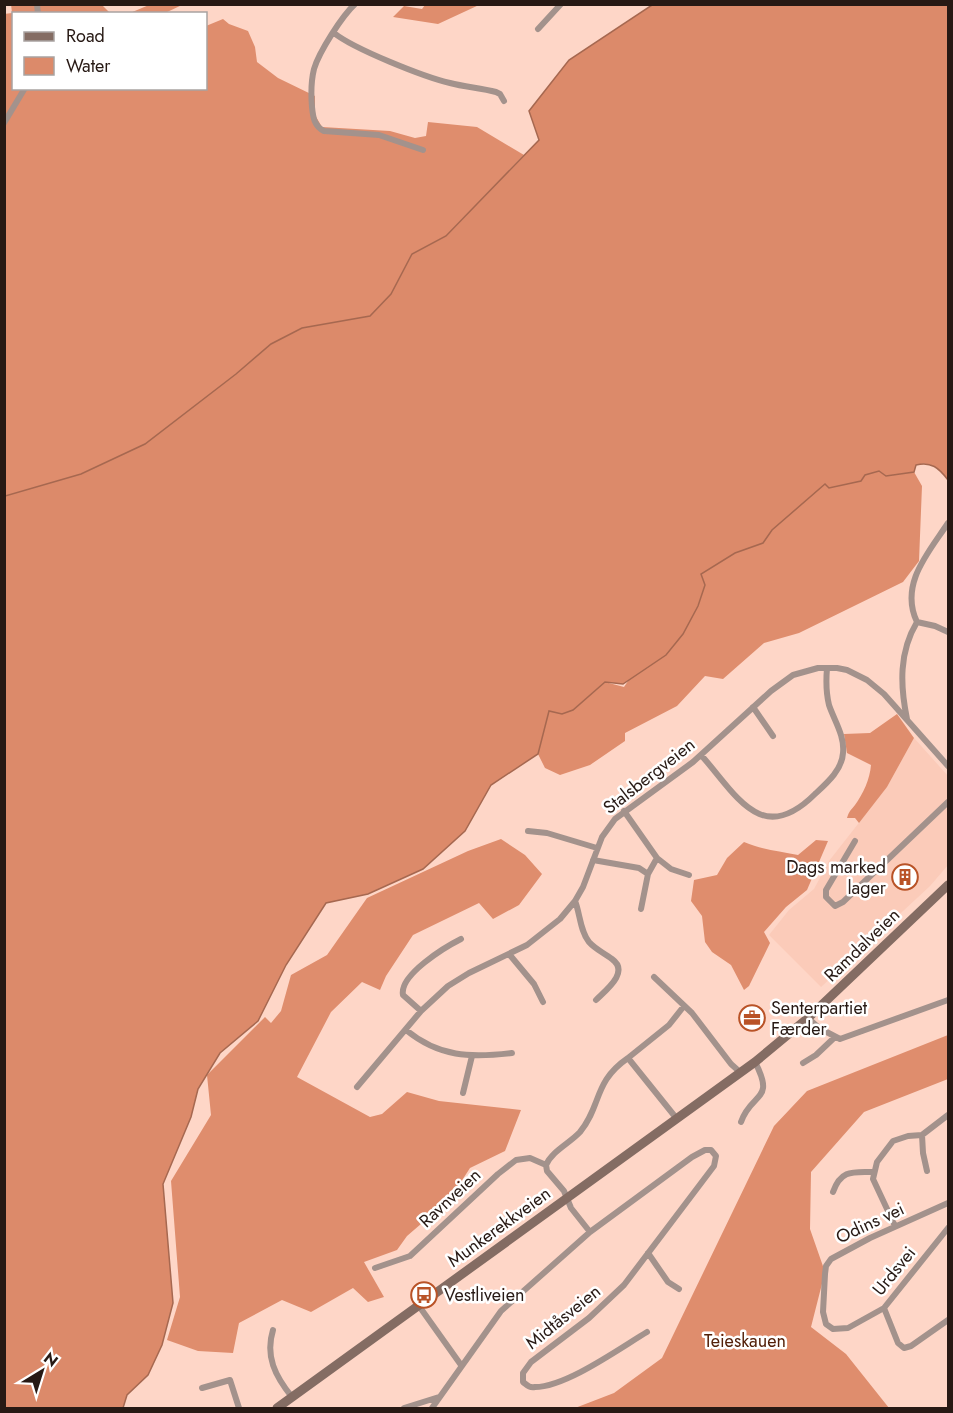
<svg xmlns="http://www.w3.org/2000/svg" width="953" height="1413" font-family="Jost,sans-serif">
  <rect width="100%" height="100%" fill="#fed6c7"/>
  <!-- built -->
  <path fill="#fbcbb9" d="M 914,738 L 948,776 L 948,865 L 930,886 L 821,987 L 769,935 L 789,910 L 814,889 L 829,861 L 887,787 Z"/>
  <!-- forest -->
  <path fill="#df8d6d" d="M 11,4 L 102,5 L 110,13 L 14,14 L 14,88 L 206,88 L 206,26 L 223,19 L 229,24 L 248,31 L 255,47 L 257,62 L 278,78 L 315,96 L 315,115 L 322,127 L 390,131 L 415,138 L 426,136 L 428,122 L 477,127 L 524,155 L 446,236 L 412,254 L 391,294 L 370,316 L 302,328 L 271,344 L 236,374 L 145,444 L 81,474 L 5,497 L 4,14 L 12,13 Z
    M 149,5 L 149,4 L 182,5 L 165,13 L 130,13 Z
    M 425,5 L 425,4 L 479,5 L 438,24 L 393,17 L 404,6 L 422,9 Z
    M 879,471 L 886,476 L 914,472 L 922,486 L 919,561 L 903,582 L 799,633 L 764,643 L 723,679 L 705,676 L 677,706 L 625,733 L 625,741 L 590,765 L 560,775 L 545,768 L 538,754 L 549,710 L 573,710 L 605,682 L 624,687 L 630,678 L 650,665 L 683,634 L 698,606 L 705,585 L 701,574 L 735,553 L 763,543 L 771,530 L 825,483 Z
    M 897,714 L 914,738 L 887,787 L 859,823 L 855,818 L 847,818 C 849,811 851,810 855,805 C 863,794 870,779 871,765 L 847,753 L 844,734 L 870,733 Z
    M 501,839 L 525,855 L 542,874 L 519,905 L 493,919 L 479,903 L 413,935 L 386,976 L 380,990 L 362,982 L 331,1012 L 297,1077 L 370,1117 L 382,1114 L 407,1092 L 439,1101 L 521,1110 L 505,1151 L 470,1168 L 450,1199 L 407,1236 L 397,1250 L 364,1262 L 384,1297 L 368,1302 L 353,1288 L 311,1312 L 282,1300 L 239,1323 L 233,1353 L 198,1351 L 167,1340 L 180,1297 L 171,1181 L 211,1115 L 207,1075 L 265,1017 L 271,1023 L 281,1011 L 291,975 L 327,955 L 367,898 L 468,851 Z
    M 816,840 L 828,841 L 807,890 L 786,907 L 764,932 L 770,943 L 749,986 L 744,990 L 731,965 L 712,952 L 705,942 L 702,916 L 691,901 L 694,880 L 717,875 L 727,858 L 744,842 C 763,850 778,851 798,855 Z
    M 948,1035 L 948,1079 L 864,1112 L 811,1172 L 810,1229 L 825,1272 L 811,1327 L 846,1354 L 889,1408 L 575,1408 L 614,1393 L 662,1358 L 774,1126 L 807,1091 Z"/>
  <!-- water -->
  <path fill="#dc8a6a" stroke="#a66850" stroke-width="1.5" d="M 652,5 L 948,5 L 948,480 C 939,468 931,461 916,465 L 914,472 L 886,476 L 879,471 L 865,475 L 861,481 L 829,488 L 825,484 L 772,530 L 763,543 L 735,553 L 701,574 L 705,585 L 698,606 L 683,634 L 666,655 L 623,684 L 605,682 L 573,710 L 562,714 L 549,711 L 538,754 L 491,785 L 465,831 L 423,869 L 368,894 L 326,903 L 286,965 L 258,1021 L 220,1053 L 198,1089 L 191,1117 L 163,1184 L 173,1303 L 162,1345 L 148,1375 L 127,1395 L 123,1408 L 5,1408 L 5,496 L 81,474 L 145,444 L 236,374 L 271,344 L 302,328 L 370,316 L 391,294 L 412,254 L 446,236 L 539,140 L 529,111 L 569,60 Z"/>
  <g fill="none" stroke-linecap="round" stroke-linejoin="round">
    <!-- minor -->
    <path stroke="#a3928c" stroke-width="6" d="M 37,4 L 38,14
      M 355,4 C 342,16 319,52 314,69 C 311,81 311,95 312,107 C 313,117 314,126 324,131 L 379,135 L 423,150
      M 538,29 L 561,4
      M 334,33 C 354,49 424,77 450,83 C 465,87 481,88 496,92 L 500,94 L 504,101
      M 4,123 L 25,88
      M 917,622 C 899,584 929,552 948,523
      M 753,707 L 773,736
      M 907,719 C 900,685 899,652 917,622 L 935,626 L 948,632
      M 701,755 C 736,794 761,848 815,794 C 827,783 842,770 843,753 C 845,736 834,720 829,705 C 826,693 826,680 827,668
      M 624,811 L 657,858 L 671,869 L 689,875
      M 528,831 L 547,833 L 597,848
      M 855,841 L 826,890 L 826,897 L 835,906 L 843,902 L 948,802
      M 593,860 L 639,868 L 648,874
      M 575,901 C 580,913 580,931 589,942 C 595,949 604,953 612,959 C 630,972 606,990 596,1000
      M 641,909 L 648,874 L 657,858
      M 509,954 L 534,984 L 543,1002
      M 654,977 L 692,1013 L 731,1064 L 741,1073
      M 421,1011 L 403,995 C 399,975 445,947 461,939
      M 808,1018 L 819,1028 L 840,1039 L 948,1000
      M 406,1030 C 439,1057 470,1058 512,1053
      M 628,1058 L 669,1025 L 684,1006
      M 803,1063 L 816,1055 L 835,1037
      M 357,1087 L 421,1011 L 448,986 L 469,973 L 527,945 L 560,919 L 575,901 L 583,887 L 602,837 L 615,819 L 693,762 L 771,691 L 793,675 L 818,668 L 837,668 L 847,670 L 867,680 L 884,694 L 948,766
      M 463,1093 L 472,1056
      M 741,1122 C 751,1092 776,1102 755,1062
      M 922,1135 L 923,1153 L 927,1171
      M 546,1165 C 552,1151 570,1143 580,1132 C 602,1105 593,1082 628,1058 L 677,1119
      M 833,1192 C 841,1169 853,1172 874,1172
      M 948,1203 L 870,1238 L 831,1259 L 826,1266 L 825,1274 L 823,1312 L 826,1324 L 833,1329 L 848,1328 L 884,1308 L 948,1228
      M 895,1226 L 873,1179 L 877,1162 L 893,1141 L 908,1136 L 922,1135 L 948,1115
      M 648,1253 L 668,1282 L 679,1289
      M 375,1268 L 410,1256 L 498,1174 L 516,1160 L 530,1158 L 546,1165 L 547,1171 L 564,1191 L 571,1208 L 590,1232 L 692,1157 L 705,1150 L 711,1150 L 716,1156 L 714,1166 L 624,1285 L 589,1318 L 531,1362 L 523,1373 L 523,1382 C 527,1385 529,1388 535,1387 C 566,1387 620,1348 647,1332
      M 419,1306 L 461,1365
      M 884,1308 L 898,1343 L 904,1348 L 911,1346 L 948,1320
      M 273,1330 C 265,1356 275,1376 292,1397
      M 202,1388 L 230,1380 L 239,1408
      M 404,1408 L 439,1397
      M 432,1408 L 501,1311 L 590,1232"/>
    <!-- secondary -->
    <path stroke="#846c63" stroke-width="9" d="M 277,1408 L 755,1062 L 808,1018 L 948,885"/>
  </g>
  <!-- icons -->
  <defs>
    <g id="building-ring" transform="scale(1.35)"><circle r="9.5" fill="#fff" stroke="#b95327" stroke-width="1.5"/><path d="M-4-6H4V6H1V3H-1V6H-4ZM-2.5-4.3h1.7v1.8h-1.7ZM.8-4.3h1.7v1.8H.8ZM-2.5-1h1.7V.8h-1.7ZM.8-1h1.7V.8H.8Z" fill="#b95327"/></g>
    <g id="office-ring" transform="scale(1.35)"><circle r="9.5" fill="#fff" stroke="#b95327" stroke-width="1.5"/><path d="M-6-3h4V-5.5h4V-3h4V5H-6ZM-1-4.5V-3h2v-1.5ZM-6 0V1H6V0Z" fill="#b95327"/></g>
    <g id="bus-ring" transform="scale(1.35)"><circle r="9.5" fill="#fff" stroke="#b95327" stroke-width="1.5"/><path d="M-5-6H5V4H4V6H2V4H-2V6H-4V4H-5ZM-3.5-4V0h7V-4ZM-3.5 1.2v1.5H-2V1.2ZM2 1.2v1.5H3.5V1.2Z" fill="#b95327"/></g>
  </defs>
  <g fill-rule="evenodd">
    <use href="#building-ring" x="905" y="877"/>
    <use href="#office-ring" x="752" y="1018"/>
    <use href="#bus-ring" x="424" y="1295"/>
  </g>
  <g text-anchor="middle" stroke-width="5" stroke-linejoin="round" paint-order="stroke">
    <!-- street labels -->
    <g font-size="18" fill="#271914" stroke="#fff">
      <text transform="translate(649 776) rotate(-38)" y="6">Stalsbergveien</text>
      <text transform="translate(862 945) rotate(-44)" y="6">Ramdalveien</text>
      <text transform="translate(450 1198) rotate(-43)" y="6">Ravnveien</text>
      <text transform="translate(870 1223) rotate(-25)" y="6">Odins vei</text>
      <text transform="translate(499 1227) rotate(-36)" y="6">Munkerekkveien</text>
      <text transform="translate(894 1271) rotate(-51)" y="6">Urdsvei</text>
      <text transform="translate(563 1317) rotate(-39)" y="6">Midtåsveien</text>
    </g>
    <!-- poi labels -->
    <g font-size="18" fill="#271914" stroke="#fff" text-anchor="start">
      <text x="886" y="873" text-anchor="end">Dags marked<tspan x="886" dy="21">lager</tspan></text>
      <text x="771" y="1014">Senterpartiet<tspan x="771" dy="21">Færder</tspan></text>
      <text x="444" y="1301">Vestliveien</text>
    </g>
    <!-- park labels -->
    <g font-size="18" fill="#532009" stroke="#fff">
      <text x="745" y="1347">Teieskauen</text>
    </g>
  </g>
  <!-- border -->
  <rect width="953" height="1413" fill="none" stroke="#271914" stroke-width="12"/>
  <!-- legend -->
  <rect x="12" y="12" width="195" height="78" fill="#ffffff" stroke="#a9a3a1" stroke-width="1.5"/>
  <rect x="24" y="32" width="30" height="9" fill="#846c63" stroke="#a9a3a1" stroke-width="1.5"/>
  <text x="66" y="42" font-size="18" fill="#271914">Road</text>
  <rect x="24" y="57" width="30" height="18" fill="#dc8a6a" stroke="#a9a3a1" stroke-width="1.5"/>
  <text x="66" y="72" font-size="18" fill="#271914">Water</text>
  <!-- north arrow -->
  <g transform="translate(42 1371) rotate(38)" stroke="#ffffff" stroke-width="4.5" paint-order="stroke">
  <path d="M0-4.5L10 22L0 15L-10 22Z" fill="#271914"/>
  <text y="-9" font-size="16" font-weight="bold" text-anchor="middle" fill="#271914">N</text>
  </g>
</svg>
